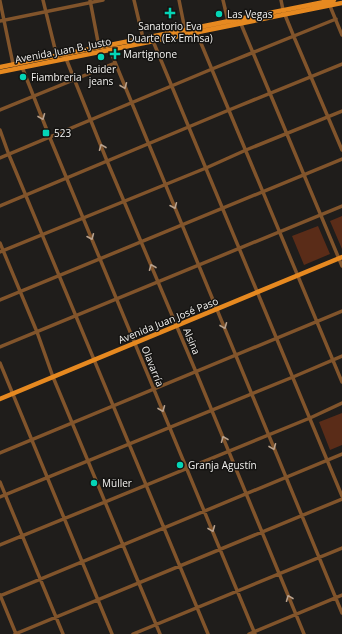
<svg xmlns="http://www.w3.org/2000/svg" width="342" height="634" font-family="'Open Sans',sans-serif">
  <rect width="100%" height="100%" fill="#1f1d1b"/>
  <!-- green -->
  <path fill="#5a2c18" d="M 342,216 L 342,249 L 330,221 Z
    M 318,226 L 330,254 L 304,265 L 292,236 Z
    M 342,413 L 342,445 L 330,450 L 319,422 Z"/>
  <g fill="none" stroke-linecap="round" stroke-linejoin="round">
    <!-- minor -->
    <path stroke="#81542b" stroke-width="3.5" d="M 43,0 L 57,57
      M 90,0 L 99,47 L 100,47
      M 134,0 L 143,38 L 153,41 L 342,496
      M 179,0 L 184,25 L 198,36 L 342,382
      M 223,0 L 228,21 L 241,24 L 342,266
      M 281,0 L 283,10 L 294,37 L 342,150
      M 0,1 L 13,64 L 15,65
      M 331,5 L 330,6 L 342,35
      M 0,21 L 103,0
      M 108,49 L 110,50 L 342,613
      M 65,56 L 107,161 L 196,372 L 304,634
      M 21,67 L 22,67 L 50,138 L 255,634
      M 0,110 L 115,63
      M 0,130 L 9,155 L 208,634
      M 0,158 L 212,69 L 336,19
      M 0,206 L 229,110 L 342,64
      M 0,243 L 37,332 L 53,377 L 160,634
      M 0,252 L 206,168 L 246,150 L 342,111
      M 0,300 L 342,159
      M 0,347 L 342,206
      M 0,363 L 112,634
      M 0,453 L 342,311
      M 0,482 L 63,634
      M 0,497 L 293,377 L 342,356
      M 0,545 L 310,418 L 342,403
      M 0,595 L 16,634
      M 0,596 L 342,454
      M 15,634 L 342,499
      M 133,634 L 342,548
      M 249,634 L 342,595"/>
    <!-- major -->
    <path stroke="#e68920" stroke-width="4.5" d="M 0,67 L 334,0
      M 0,72 L 342,3
      M 0,399 L 342,257"/>
  </g>
  <!-- one-way arrows -->
  <defs><path id="oneway-chevron" d="M-2-3.5L2.5 0L-2 3.5" fill="none" stroke-width="1.6" stroke-linecap="round" stroke-linejoin="round"/></defs>
  <g stroke="#baa28d">
    <use href="#oneway-chevron" transform="translate(124 86) rotate(68)"/>
    <use href="#oneway-chevron" transform="translate(42 117) rotate(68)"/>
    <use href="#oneway-chevron" transform="translate(102 147) rotate(-112)"/>
    <use href="#oneway-chevron" transform="translate(174 206) rotate(67)"/>
    <use href="#oneway-chevron" transform="translate(91 237) rotate(67)"/>
    <use href="#oneway-chevron" transform="translate(152 267) rotate(-112)"/>
    <use href="#oneway-chevron" transform="translate(224 326) rotate(68)"/>
    <use href="#oneway-chevron" transform="translate(162 409) rotate(68)"/>
    <use href="#oneway-chevron" transform="translate(224 439) rotate(-112)"/>
    <use href="#oneway-chevron" transform="translate(273 447) rotate(68)"/>
    <use href="#oneway-chevron" transform="translate(212 529) rotate(68)"/>
    <use href="#oneway-chevron" transform="translate(289 598) rotate(-112)"/>
  </g>
  <!-- markers -->
  <g fill="#04d5b6" stroke="#151412" stroke-width="1.5">
    <path d="M168 7h4v4h4v4h-4v4h-4v-4h-4v-4h4z"/>
    <circle cx="219" cy="14" r="4"/>
    <path d="M113 48h4v4h4v4h-4v4h-4v-4h-4v-4h4z"/>
    <circle cx="101" cy="57" r="4"/>
    <circle cx="23" cy="77" r="4"/>
    <rect x="42" y="129" width="8" height="8" rx="2"/>
    <circle cx="180" cy="465" r="4"/>
    <circle cx="94" cy="483" r="4"/>
  </g>
  <g text-anchor="middle" stroke-width="3" stroke-linejoin="round" paint-order="stroke">
    <!-- poi labels -->
    <g font-size="10" fill="#f2f1ef" stroke="#151412" text-anchor="start">
      <text x="227" y="18">Las Vegas</text>
      <text x="170" y="30" text-anchor="middle">Sanatorio Eva<tspan x="170" dy="12">Duarte (Ex Emhsa)</tspan></text>
      <text x="123" y="58">Martignone</text>
      <text x="101" y="73" text-anchor="middle">Raider<tspan x="101" dy="12">jeans</tspan></text>
      <text x="31" y="81">Fiambreria</text>
      <text x="54" y="137">523</text>
      <text x="188" y="469">Granja Agustín</text>
      <text x="102" y="487">Müller</text>
    </g>
    <!-- street labels -->
    <g font-size="10" fill="#f2f1ef" stroke="#151412">
      <text transform="translate(63 50) rotate(-11)" y="4">Avenida Juan B. Justo</text>
      <text transform="translate(168 320) rotate(-22)" y="4">Avenida Juan José Paso</text>
      <text transform="translate(192 341) rotate(67)" y="4">Alsina</text>
      <text transform="translate(153 366) rotate(68)" y="4">Olavarría</text>
    </g>
  </g>
</svg>
